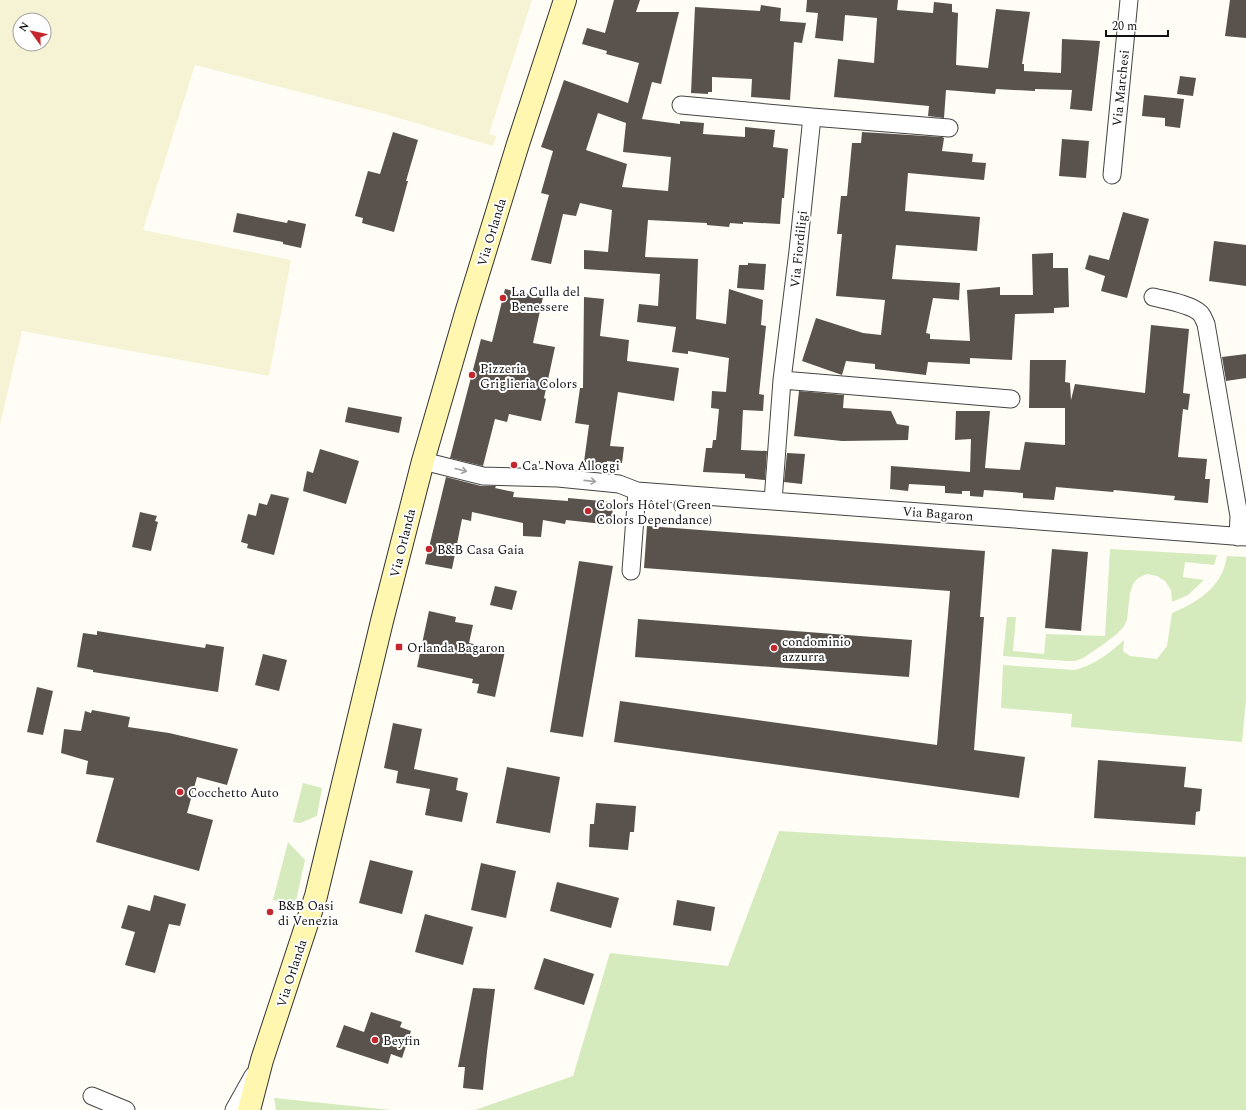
<svg xmlns="http://www.w3.org/2000/svg" width="1246" height="1110" font-family="Spectral,serif">
  <rect width="100%" height="100%" fill="#fffdf5"/>
  <!-- farmland -->
  <path fill="#f6f3d4" fill-rule="evenodd" d="M 0,0 L 532,0 L 489,134 L 496,136 L 493,146 L 385,114 L 195,65 L 143,230 L 291,260 L 269,376 L 22,331 L 0,425 ZM 20,20 L 44,20 L 44,44 L 20,44 Z"/>
  <!-- green -->
  <path fill="#d5ebbd" d="M 1110,549 L 1217,555 L 1214,565 L 1185,562 L 1183,577 L 1204,580 L 1188,595 L 1172,602 L 1171,590 L 1165,581 L 1157,576 L 1147,574 L 1138,578 L 1133,584 L 1130,593 L 1127,620 L 1124,626 L 1118,633 L 1101,646 L 1083,658 L 1075,661 L 1066,661 L 1003,656 L 1007,617 L 1016,617 L 1013,651 L 1044,654 L 1046,634 L 1105,636 Z
    M 1227,556 L 1246,557 L 1246,699 L 1242,742 L 1071,727 L 1072,714 L 1001,708 L 1003,665 L 1075,670 C 1094,665 1110,653 1124,640 L 1123,651 L 1130,656 L 1157,659 L 1167,646 L 1172,613 C 1193,604 1213,593 1223,571 C 1225,566 1226,561 1227,556 Z
    M 303,783 L 322,788 L 317,816 L 300,823 L 293,822 Z
    M 779,831 L 1054,847 L 1246,857 L 1246,1110 L 475,1110 L 573,1076 L 610,953 L 728,966 Z
    M 288,842 L 305,860 L 295,905 L 273,900 Z
    M 274,1098 L 391,1110 L 276,1110 Z"/>
  <!-- building -->
  <path fill="#5a524d" fill-rule="evenodd" d="M 614,0 L 640,0 L 636,12 L 679,12 L 661,84 L 652,82 L 642,119 L 680,124 L 680,121 L 704,123 L 703,134 L 745,137 L 745,127 L 775,130 L 773,147 L 788,149 L 784,198 L 782,198 L 780,224 L 743,222 L 743,224 L 730,223 L 729,227 L 707,225 L 707,223 L 648,220 L 645,257 L 698,259 L 696,319 L 726,324 L 729,289 L 763,300 L 761,325 L 766,326 L 759,394 L 764,395 L 763,411 L 743,410 L 741,450 L 767,451 L 765,480 L 745,478 L 745,474 L 703,472 L 706,448 L 712,448 L 713,440 L 716,440 L 719,409 L 711,408 L 712,391 L 726,392 L 729,358 L 688,351 L 688,354 L 672,352 L 676,327 L 637,322 L 639,304 L 658,306 L 660,274 L 584,269 L 584,250 L 608,252 L 612,210 L 580,203 L 576,216 L 563,214 L 551,264 L 531,260 L 549,195 L 541,193 L 553,151 L 541,147 L 564,80 L 628,103 L 639,63 L 606,54 L 607,51 L 582,44 L 587,28 L 605,33 ZM 598,113 L 626,123 L 623,152 L 671,157 L 668,191 L 622,187 L 627,164 L 586,150 Z
    M 807,0 L 898,0 L 897,10 L 933,13 L 934,2 L 952,4 L 952,12 L 958,13 L 956,65 L 988,68 L 996,9 L 1030,12 L 1022,64 L 1024,64 L 1024,71 L 1061,73 L 1062,39 L 1100,41 L 1092,111 L 1070,109 L 1072,90 L 1035,89 L 1035,91 L 996,89 L 995,94 L 946,90 L 944,118 L 928,116 L 929,106 L 834,97 L 838,59 L 874,63 L 877,18 L 845,15 L 843,41 L 815,38 L 818,13 L 806,12 Z
    M 1230,0 L 1246,0 L 1246,38 L 1225,36 Z
    M 761,5 L 781,8 L 780,21 L 806,23 L 802,43 L 794,42 L 790,100 L 751,97 L 752,79 L 712,77 L 712,92 L 708,92 L 708,94 L 691,93 L 695,7 L 760,11 Z
    M 1180,76 L 1196,78 L 1193,96 L 1177,94 Z
    M 1144,95 L 1184,99 L 1180,128 L 1165,126 L 1165,118 L 1142,116 Z
    M 393,132 L 418,140 L 406,181 L 408,181 L 394,232 L 362,223 L 363,218 L 355,216 L 368,171 L 380,174 Z
    M 862,132 L 942,137 L 944,138 L 942,151 L 973,154 L 972,162 L 986,163 L 984,180 L 908,173 L 905,211 L 980,217 L 977,251 L 896,245 L 892,279 L 960,283 L 959,300 L 933,298 L 926,333 L 930,334 L 930,339 L 970,341 L 967,290 L 1000,287 L 1000,295 L 1033,295 L 1032,254 L 1053,253 L 1053,268 L 1068,268 L 1069,307 L 1054,308 L 1054,313 L 1015,314 L 1012,360 L 970,358 L 970,364 L 928,362 L 926,375 L 875,369 L 875,364 L 846,361 L 842,375 L 802,361 L 816,318 L 863,333 L 881,335 L 885,300 L 836,296 L 842,234 L 837,234 L 841,196 L 847,196 L 852,143 L 861,143 Z
    M 1062,139 L 1089,141 L 1086,178 L 1059,176 Z
    M 1123,212 L 1149,219 L 1127,298 L 1101,291 L 1105,276 L 1085,269 L 1089,255 L 1109,260 Z
    M 237,213 L 287,223 L 288,220 L 306,224 L 301,248 L 283,244 L 283,242 L 233,232 Z
    M 1214,241 L 1246,245 L 1246,286 L 1209,281 Z
    M 748,263 L 766,264 L 764,290 L 737,288 L 739,265 L 748,265 Z
    M 505,289 L 543,297 L 533,343 L 555,347 L 544,398 L 546,399 L 541,421 L 509,414 L 507,422 L 495,419 L 483,466 L 450,458 L 481,339 L 492,342 Z
    M 584,297 L 604,299 L 600,336 L 629,340 L 627,361 L 679,368 L 674,401 L 618,392 L 610,446 L 624,447 L 622,463 L 607,461 L 607,465 L 584,462 L 589,425 L 575,423 L 580,388 L 583,388 Z
    M 1151,325 L 1189,329 L 1183,393 L 1190,394 L 1188,410 L 1183,409 L 1178,457 L 1207,459 L 1205,479 L 1210,479 L 1208,503 L 1174,500 L 1175,496 L 1114,490 L 1113,492 L 1056,487 L 1054,500 L 1023,498 L 1023,493 L 984,490 L 983,497 L 970,496 L 970,491 L 962,491 L 962,494 L 945,493 L 945,486 L 909,484 L 908,491 L 890,489 L 891,466 L 970,472 L 971,439 L 955,440 L 956,411 L 990,411 L 985,468 L 1020,470 L 1025,442 L 1065,445 L 1065,408 L 1029,408 L 1030,360 L 1066,360 L 1065,382 L 1070,383 L 1071,400 L 1075,384 L 1145,393 Z
    M 1246,354 L 1246,378 L 1226,381 L 1222,357 Z
    M 799,391 L 844,395 L 843,408 L 891,411 L 897,424 L 909,426 L 908,440 L 842,441 L 794,436 Z
    M 348,407 L 402,417 L 399,433 L 345,422 Z
    M 320,449 L 359,461 L 346,504 L 303,491 L 307,471 L 313,473 Z
    M 787,453 L 805,454 L 802,484 L 784,482 Z
    M 446,477 L 481,486 L 496,486 L 495,488 L 514,492 L 513,497 L 568,501 L 568,498 L 613,502 L 612,525 L 566,520 L 565,524 L 543,520 L 541,537 L 523,536 L 523,523 L 472,512 L 471,521 L 462,519 L 452,569 L 425,564 Z
    M 271,494 L 289,498 L 274,555 L 247,548 L 248,544 L 241,542 L 248,514 L 256,516 L 259,503 L 267,505 Z
    M 140,512 L 157,516 L 155,521 L 158,522 L 151,551 L 132,547 Z
    M 647,526 L 985,551 L 980,617 L 984,617 L 974,750 L 1025,757 L 1019,798 L 614,742 L 620,701 L 937,745 L 950,591 L 644,568 Z
    M 1052,549 L 1088,552 L 1081,631 L 1045,628 Z
    M 579,561 L 613,566 L 583,737 L 550,732 Z
    M 495,586 L 517,591 L 512,610 L 490,605 Z
    M 429,611 L 456,617 L 455,622 L 473,625 L 469,643 L 505,651 L 495,697 L 477,693 L 479,684 L 472,683 L 473,679 L 417,667 Z
    M 638,619 L 912,640 L 909,677 L 635,657 Z
    M 97,631 L 205,648 L 206,644 L 224,647 L 218,692 L 93,672 L 93,670 L 77,667 L 83,633 L 97,635 Z
    M 263,654 L 287,660 L 279,691 L 255,685 Z
    M 37,687 L 53,691 L 43,735 L 27,732 Z
    M 92,710 L 130,717 L 128,727 L 169,733 L 238,749 L 227,785 L 197,777 L 187,813 L 213,820 L 199,871 L 96,842 L 114,778 L 86,774 L 88,761 L 61,753 L 64,729 L 81,731 L 85,711 L 91,713 Z
    M 393,723 L 422,729 L 414,769 L 458,778 L 456,790 L 468,793 L 462,822 L 425,815 L 430,789 L 396,783 L 398,771 L 384,768 Z
    M 1098,760 L 1186,767 L 1184,787 L 1202,789 L 1200,811 L 1196,812 L 1195,825 L 1094,818 Z
    M 507,767 L 560,777 L 550,833 L 496,823 Z
    M 596,803 L 636,806 L 634,832 L 630,832 L 628,850 L 589,847 L 590,824 L 594,824 Z
    M 370,860 L 413,871 L 402,914 L 359,903 Z
    M 481,863 L 516,871 L 506,918 L 471,910 Z
    M 557,882 L 619,898 L 611,928 L 550,911 Z
    M 154,895 L 186,904 L 180,926 L 169,924 L 155,973 L 125,965 L 135,932 L 121,928 L 128,905 L 150,911 Z
    M 677,900 L 715,907 L 711,931 L 673,925 Z
    M 425,914 L 473,927 L 463,965 L 415,952 Z
    M 544,958 L 594,974 L 584,1005 L 534,989 Z
    M 473,988 L 495,989 L 487,1052 L 483,1090 L 463,1088 L 465,1067 L 458,1067 Z
    M 371,1012 L 402,1022 L 400,1027 L 411,1031 L 402,1058 L 391,1054 L 388,1064 L 336,1047 L 344,1025 L 364,1032 Z"/>
  <g fill="none" stroke-linecap="round" stroke-linejoin="round">
    <!-- street casing -->
    <g stroke="#444" stroke-width="19">
      <path id="street" d="M 681,105 L 812,117 L 949,128
        M 1112,175 L 1129,0
        M 1153,297 C 1165,300 1191,304 1200,313 C 1203,316 1204,320 1206,324 L 1239,516 L 1238,537
        M 782,380 L 1011,399
        M 423,461 L 483,476 L 558,478 L 619,484 L 637,491
        M 773,501 L 782,380 L 798,251 L 812,117
        M 631,571 L 637,491 L 1001,518 L 1246,537
        M 92,1096 L 126,1110
        M 234,1110 L 253,1076"/>
    </g>
    <!-- secondary casing -->
    <g stroke="#333" stroke-width="24">
      <path id="secondary" d="M 249,1110 L 262,1060 L 316,896 L 382,621 L 423,461 L 466,313 L 518,144 L 565,0"/>
    </g>
    <!-- street -->
    <use href="#street" stroke="#fff" stroke-width="17"/>
    <!-- secondary -->
    <use href="#secondary" stroke="#fff6b0" stroke-width="22"/>
  </g>
  <!-- one-way arrows -->
  <defs><path id="oneway-shaft" d="M-6 0H5M1.5-3L5.5 0L1.5 3" fill="none" stroke-width="1.6" stroke-linecap="round" stroke-linejoin="round"/></defs>
  <g stroke="#a0a0a0">
    <use href="#oneway-shaft" transform="translate(461 470) rotate(14)"/>
    <use href="#oneway-shaft" transform="translate(590 481) rotate(6)"/>
  </g>
  <!-- markers -->
  <g fill="#c4262e" stroke="#fff" stroke-width="1.5">
    <circle cx="503" cy="298" r="4"/>
    <circle cx="472" cy="375" r="4"/>
    <circle cx="514" cy="465" r="4"/>
    <circle cx="588" cy="511" r="4"/>
    <circle cx="429" cy="549" r="4"/>
    <rect x="395" y="643" width="8" height="8" rx="2"/>
    <circle cx="774" cy="648" r="4"/>
    <circle cx="180" cy="792" r="4"/>
    <circle cx="270" cy="912" r="4"/>
    <circle cx="375" cy="1040" r="4"/>
  </g>
  <g text-anchor="middle" stroke-width="4" stroke-linejoin="round" paint-order="stroke">
    <!-- street labels -->
    <g font-size="13" fill="#111" stroke="#fff">
      <text transform="translate(1120 88) rotate(-84)" y="5">Via Marchesi</text>
      <text transform="translate(491 232) rotate(-73)" y="5">Via Orlanda</text>
      <text transform="translate(798 249) rotate(-84)" y="5">Via Fiordiligi</text>
      <text transform="translate(938 513) rotate(4)" y="5">Via Bagaron</text>
      <text transform="translate(402 543) rotate(-76)" y="5">Via Orlanda</text>
      <text transform="translate(291 973) rotate(-72)" y="5">Via Orlanda</text>
    </g>
    <!-- poi labels -->
    <g font-size="13" fill="#111" stroke="#fff" text-anchor="start">
      <text x="511" y="296">La Culla del<tspan x="511" dy="15">Benessere</tspan></text>
      <text x="480" y="373">Pizzeria<tspan x="480" dy="15">Griglieria Colors</tspan></text>
      <text x="522" y="470">Ca' Nova Alloggi</text>
      <text x="596" y="509">Colors Hôtel (Green<tspan x="596" dy="15">Colors Dependance)</tspan></text>
      <text x="437" y="554">B&amp;B Casa Gaia</text>
      <text x="782" y="646">condominio<tspan x="782" dy="15">azzurra</tspan></text>
      <text x="407" y="652">Orlanda Bagaron</text>
      <text x="188" y="797">Cocchetto Auto</text>
      <text x="278" y="910">B&amp;B Oasi<tspan x="278" dy="15">di Venezia</tspan></text>
      <text x="383" y="1045">Beyfin</text>
    </g>
  </g>
  <!-- north arrow -->
  <g transform="translate(32 32) rotate(303)"><circle r="19" fill="#ffffff" stroke="#a0a0a0"/>
  <path d="M0-3L7 15L0 10L-7 15Z" fill="#c4262e"/>
  <text y="-6" font-size="11" font-weight="bold" text-anchor="middle" fill="#111111">N</text>
  </g>
  <!-- scale -->
  <path d="M1106 30v6h62v-6" fill="none" stroke="#111111" stroke-width="2"/>
  <text x="1112" y="30" font-size="12" fill="#111111" stroke="#ffffff" stroke-width="3" paint-order="stroke">20 m</text>
</svg>
